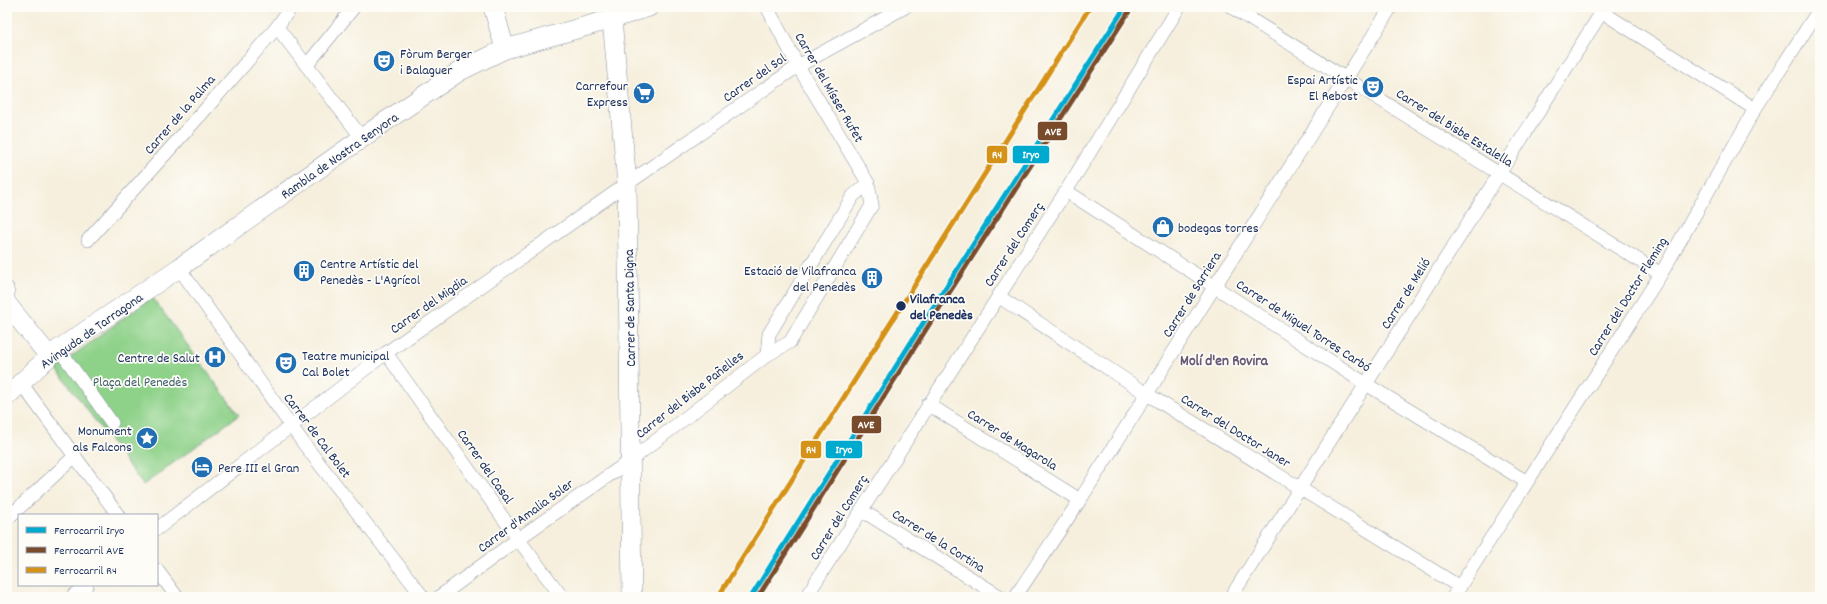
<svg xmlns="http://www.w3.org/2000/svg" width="1827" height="604" font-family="Dekko,sans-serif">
  <rect width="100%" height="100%" fill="#fdfcf7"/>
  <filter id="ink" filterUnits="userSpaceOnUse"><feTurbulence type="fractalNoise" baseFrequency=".025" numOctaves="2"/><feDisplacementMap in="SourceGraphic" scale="8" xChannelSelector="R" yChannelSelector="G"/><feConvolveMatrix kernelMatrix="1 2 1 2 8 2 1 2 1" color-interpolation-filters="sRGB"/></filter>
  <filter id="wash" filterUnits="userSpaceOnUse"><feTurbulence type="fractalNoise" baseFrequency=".012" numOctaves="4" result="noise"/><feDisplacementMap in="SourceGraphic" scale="16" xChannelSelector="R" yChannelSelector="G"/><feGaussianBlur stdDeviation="0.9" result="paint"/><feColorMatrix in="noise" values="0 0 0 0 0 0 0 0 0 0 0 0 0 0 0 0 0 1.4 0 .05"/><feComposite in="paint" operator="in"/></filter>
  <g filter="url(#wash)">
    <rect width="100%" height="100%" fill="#f6efdd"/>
    <!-- green -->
    <path fill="#8ed189" stroke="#548074" d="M 152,297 L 239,415 L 143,485 L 56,368 Z"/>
  </g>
  <g filter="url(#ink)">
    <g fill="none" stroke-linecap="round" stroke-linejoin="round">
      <!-- street casing -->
      <g stroke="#888f9e" stroke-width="14">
        <path id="street" d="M 1231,7 L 1661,274
          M 1602,12 L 1755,109
          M 277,27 L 362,138
          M 307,65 L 354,7
          M 1066,191 L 1366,384 L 1527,482
          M 88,240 L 203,112 L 277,27 L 291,7
          M 179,268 L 304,444 L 423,597
          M 7,288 L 9,306
          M 998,296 L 1147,394 L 1460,587
          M 59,349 L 112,423
          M 386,353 L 518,539 L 562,597
          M 767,355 L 769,334 L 853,196 L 868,183
          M 21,383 L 118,515
          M 928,404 L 1080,500
          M 861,510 L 1001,597
          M 7,519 L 75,456
          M 157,529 L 386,353 L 627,184 L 798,66 L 905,7
          M 157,570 L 177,597
          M 72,597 L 87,585
          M 439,597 L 518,539 L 631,460 L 767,355 L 790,342 L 872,205 L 868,183 L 798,66 L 767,7
          M 806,597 L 1066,191 L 1179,7
          M 1015,597 L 1080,500 L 1391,7
          M 1231,597 L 1605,7
          M 1453,597 L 1661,274 L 1755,109 L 1820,8"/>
      </g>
      <!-- secondary casing -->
      <g stroke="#888f9e" stroke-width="20">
        <path id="secondary" d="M 493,7 L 505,49
          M 612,19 L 627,184 L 632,597
          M 7,304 L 49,356
          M 7,396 L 53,353 L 179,268 L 386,121 L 460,71 L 505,49 L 612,19 L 649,7"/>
      </g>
      <!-- street -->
      <use href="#street" stroke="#fff" stroke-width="13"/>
      <!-- secondary -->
      <use href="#secondary" stroke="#fff" stroke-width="19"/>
      <!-- rail-1 casing -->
      <g stroke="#fdfcf7" stroke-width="8">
        <path id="rail-1" d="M 751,597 L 937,301 L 1125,7"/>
      </g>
      <!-- rail-2 casing -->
      <g stroke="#fdfcf7" stroke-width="8">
        <path id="rail-2" d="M 758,597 L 942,304 L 1130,10"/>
      </g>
      <!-- rail-3 casing -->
      <g stroke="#fdfcf7" stroke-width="8">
        <path id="rail-3" d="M 718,597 L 1090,7"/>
      </g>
      <!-- rail-1 -->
      <use href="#rail-1" stroke="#00a9ce" stroke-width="5"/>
      <!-- rail-2 -->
      <use href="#rail-2" stroke="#7a4b2a" stroke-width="5"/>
      <!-- rail-3 -->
      <use href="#rail-3" stroke="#d59219" stroke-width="5"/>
    </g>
  </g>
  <!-- icons -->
  <defs>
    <g id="theatre-disc" transform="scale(1.15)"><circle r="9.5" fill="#1f6fb2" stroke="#fdfcf7"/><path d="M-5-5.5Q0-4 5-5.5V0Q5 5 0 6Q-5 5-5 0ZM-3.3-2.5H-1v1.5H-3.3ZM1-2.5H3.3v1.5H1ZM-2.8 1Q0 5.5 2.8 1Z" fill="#fff"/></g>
    <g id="supermarket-disc" transform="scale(1.15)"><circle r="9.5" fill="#1f6fb2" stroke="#fdfcf7"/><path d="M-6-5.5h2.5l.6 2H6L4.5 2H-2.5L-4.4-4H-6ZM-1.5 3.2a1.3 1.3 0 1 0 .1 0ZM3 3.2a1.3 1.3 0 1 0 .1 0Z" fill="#fff"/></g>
    <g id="shop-disc" transform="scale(1.15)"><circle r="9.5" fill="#1f6fb2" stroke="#fdfcf7"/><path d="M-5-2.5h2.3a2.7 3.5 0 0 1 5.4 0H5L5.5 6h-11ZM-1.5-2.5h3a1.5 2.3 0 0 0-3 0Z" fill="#fff"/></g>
    <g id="building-disc" transform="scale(1.15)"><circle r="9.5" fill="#1f6fb2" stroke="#fdfcf7"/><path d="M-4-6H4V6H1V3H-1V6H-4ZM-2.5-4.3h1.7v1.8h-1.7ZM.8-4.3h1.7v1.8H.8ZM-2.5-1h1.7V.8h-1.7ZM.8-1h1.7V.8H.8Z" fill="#fff"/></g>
    <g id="hospital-disc" transform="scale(1.15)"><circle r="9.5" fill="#1f6fb2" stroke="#fdfcf7"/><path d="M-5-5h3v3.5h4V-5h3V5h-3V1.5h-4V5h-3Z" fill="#fff"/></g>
    <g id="sight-disc" transform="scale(1.15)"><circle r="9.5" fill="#1f6fb2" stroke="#fdfcf7"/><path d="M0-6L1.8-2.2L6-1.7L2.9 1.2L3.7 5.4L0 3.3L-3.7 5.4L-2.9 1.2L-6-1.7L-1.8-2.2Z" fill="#fff"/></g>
    <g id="hotel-disc" transform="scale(1.15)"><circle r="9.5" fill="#1f6fb2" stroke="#fdfcf7"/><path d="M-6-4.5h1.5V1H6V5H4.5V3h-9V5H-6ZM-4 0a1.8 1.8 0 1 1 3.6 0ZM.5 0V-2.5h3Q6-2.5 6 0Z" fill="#fff"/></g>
  </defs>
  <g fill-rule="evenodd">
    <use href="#theatre-disc" x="384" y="61"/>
    <use href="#theatre-disc" x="1373" y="87"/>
    <use href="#supermarket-disc" x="644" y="93"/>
    <use href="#shop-disc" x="1163" y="227"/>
    <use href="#building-disc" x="304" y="271"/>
    <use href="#building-disc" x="872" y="278"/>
    <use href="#hospital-disc" x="215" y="357"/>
    <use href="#theatre-disc" x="286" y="363"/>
    <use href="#sight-disc" x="147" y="438"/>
    <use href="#hotel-disc" x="202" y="467"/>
  </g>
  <!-- markers -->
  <circle fill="#1b2f5e" stroke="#fdfcf7" stroke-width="1.5" cx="901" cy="306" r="5.5"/>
  <g text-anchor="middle" stroke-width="3.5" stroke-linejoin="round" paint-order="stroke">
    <!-- poi labels -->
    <g font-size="14" fill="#1b2f5e" stroke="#fdfcf7" text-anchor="start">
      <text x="400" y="58">Fòrum Berger<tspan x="400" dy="16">i Balaguer</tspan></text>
      <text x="1358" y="84" text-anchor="end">Espai Artístic<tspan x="1358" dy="16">El Rebost</tspan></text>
      <text x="628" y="90" text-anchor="end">Carrefour<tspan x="628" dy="16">Express</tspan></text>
      <text x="1178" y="232">bodegas torres</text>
      <text x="320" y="268">Centre Artístic del<tspan x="320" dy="16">Penedès - L'Agrícol</tspan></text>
      <text x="856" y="275" text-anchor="end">Estació de Vilafranca<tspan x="856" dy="16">del Penedès</tspan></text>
      <text x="302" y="360">Teatre municipal<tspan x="302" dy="16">Cal Bolet</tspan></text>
      <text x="200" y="362" text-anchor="end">Centre de Salut</text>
      <text x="132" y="435" text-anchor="end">Monument<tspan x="132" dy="16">als Falcons</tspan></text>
      <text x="218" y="472">Pere III el Gran</text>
    </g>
    <!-- street labels -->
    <g font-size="14" fill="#1b2f5e" stroke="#fdfcf7">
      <text transform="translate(754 77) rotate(-35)" y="5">Carrer del Sol</text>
      <text transform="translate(830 87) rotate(60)" y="5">Carrer del Mísser Rufet</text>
      <text transform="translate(179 114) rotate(-49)" y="5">Carrer de la Palma</text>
      <text transform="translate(1455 127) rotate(32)" y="5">Carrer del Bisbe Estalella</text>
      <text transform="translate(339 155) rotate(-35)" y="5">Rambla de Nostra Senyora</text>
      <text transform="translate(1013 244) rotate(-57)" y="5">Carrer del Comerç</text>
      <text transform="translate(1405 293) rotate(-58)" y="5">Carrer de Melió</text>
      <text transform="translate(1191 294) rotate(-58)" y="5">Carrer de Sarriera</text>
      <text transform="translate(1627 296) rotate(-58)" y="5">Carrer del Doctor Fleming</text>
      <text transform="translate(428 304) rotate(-35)" y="5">Carrer del Migdia</text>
      <text transform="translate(629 308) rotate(-91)" y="5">Carrer de Santa Digna</text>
      <text transform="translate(1304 325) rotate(33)" y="5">Carrer de Miquel Torres Carbó</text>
      <text transform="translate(91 330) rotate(-35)" y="5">Avinguda de Tarragona</text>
      <text transform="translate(689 394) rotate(-38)" y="5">Carrer del Bisbe Pañelles</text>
      <text transform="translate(1236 430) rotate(32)" y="5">Carrer del Doctor Janer</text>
      <text transform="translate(318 435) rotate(53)" y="5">Carrer de Cal Bolet</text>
      <text transform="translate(1013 439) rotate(32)" y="5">Carrer de Magarola</text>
      <text transform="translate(486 466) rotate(55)" y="5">Carrer del Casal</text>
      <text transform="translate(525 515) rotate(-36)" y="5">Carrer d'Amalia Soler</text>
      <text transform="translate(838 517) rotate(-58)" y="5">Carrer del Comerç</text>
      <text transform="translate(939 540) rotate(32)" y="5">Carrer de la Cortina</text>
    </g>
    <!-- stop labels -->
    <g font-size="14" font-weight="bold" fill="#1b2f5e" stroke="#fdfcf7" text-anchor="start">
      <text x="910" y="303">Vilafranca<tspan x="910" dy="16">del Penedès</tspan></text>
    </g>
    <!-- park labels -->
    <g font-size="14" fill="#3e606b" stroke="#fdfcf7">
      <text x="140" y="386">Plaça del Penedès</text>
    </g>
    <!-- neighbourhood labels -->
    <g font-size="15" font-weight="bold" fill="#695975" stroke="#fdfcf7">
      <text x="1224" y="365">Molí d'en Rovira</text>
    </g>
  </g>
  <g stroke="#fdfcf7" stroke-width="1.5">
    <rect x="1037" y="121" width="31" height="20" rx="4" fill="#7a4b2a"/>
    <rect x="1012" y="145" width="38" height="19" rx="4" fill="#00a9ce"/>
    <rect x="986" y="145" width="22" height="19" rx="4" fill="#d59219"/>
    <rect x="851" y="415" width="31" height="19" rx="4" fill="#7a4b2a"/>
    <rect x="825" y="440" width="38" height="19" rx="4" fill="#00a9ce"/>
    <rect x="800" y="440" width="22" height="19" rx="4" fill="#d59219"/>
  </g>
  <g font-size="11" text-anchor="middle" font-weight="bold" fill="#fff">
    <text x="1053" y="135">AVE</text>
    <text x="1031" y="158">Iryo</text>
    <text x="997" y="158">R4</text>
    <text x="866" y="428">AVE</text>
    <text x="844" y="453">Iryo</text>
    <text x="811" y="453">R4</text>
  </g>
  <!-- margin -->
  <rect width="1827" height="604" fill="none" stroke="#fdfcf7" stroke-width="24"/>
  <!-- legend -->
  <rect x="18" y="514" width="140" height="72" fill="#fdfcf7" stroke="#a3aaba"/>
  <rect x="26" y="527" width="20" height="6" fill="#00a9ce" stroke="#a3aaba"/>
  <text x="54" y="534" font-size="12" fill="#1b2f5e">Ferrocarril Iryo</text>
  <rect x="26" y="547" width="20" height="6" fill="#7a4b2a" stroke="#a3aaba"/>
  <text x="54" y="554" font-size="12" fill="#1b2f5e">Ferrocarril AVE</text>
  <rect x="26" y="567" width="20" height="6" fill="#d59219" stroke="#a3aaba"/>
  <text x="54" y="574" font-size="12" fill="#1b2f5e">Ferrocarril R4</text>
</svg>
